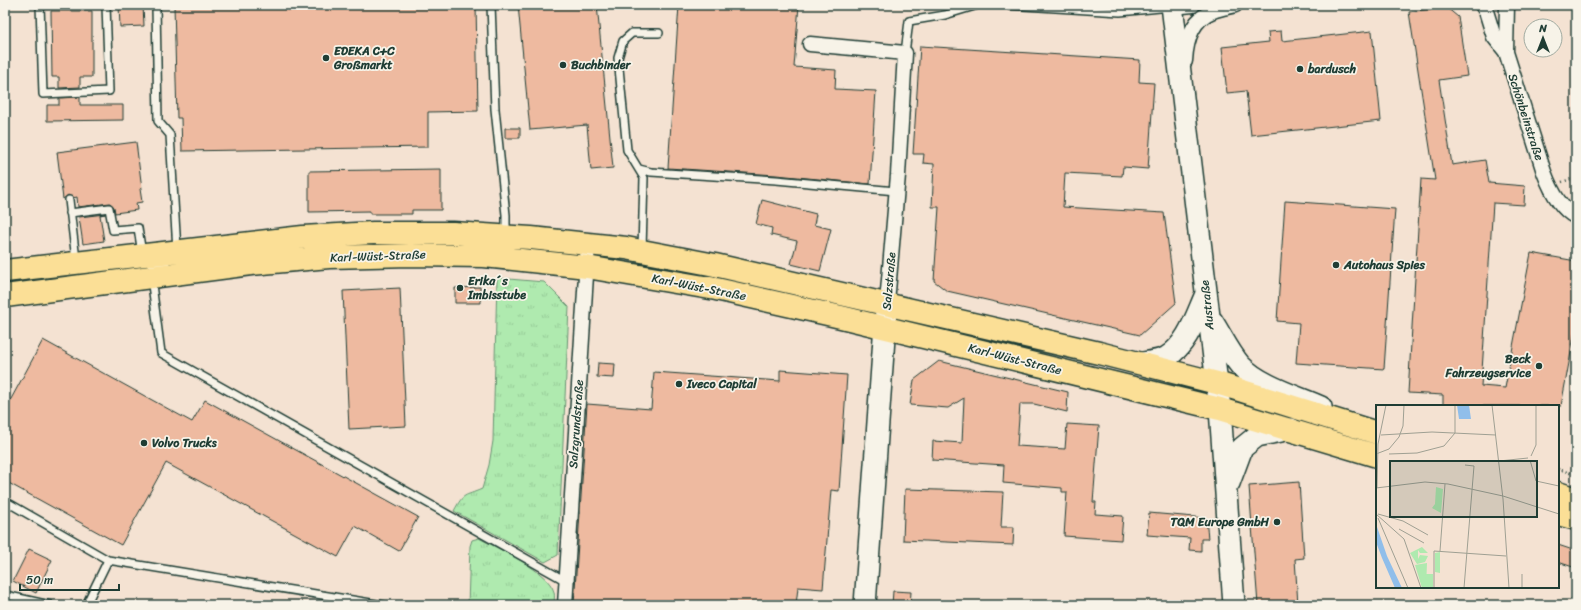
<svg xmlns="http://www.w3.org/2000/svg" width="1581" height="610" font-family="Sriracha,sans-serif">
  <defs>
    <pattern id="grass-tufts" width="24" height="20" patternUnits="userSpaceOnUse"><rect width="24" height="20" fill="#afeaaf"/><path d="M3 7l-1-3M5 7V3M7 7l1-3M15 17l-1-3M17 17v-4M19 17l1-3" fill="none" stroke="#96ca97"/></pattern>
  </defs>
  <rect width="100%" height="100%" fill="#f4e2d2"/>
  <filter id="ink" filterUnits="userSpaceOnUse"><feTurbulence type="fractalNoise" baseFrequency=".025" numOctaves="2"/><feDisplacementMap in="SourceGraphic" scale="8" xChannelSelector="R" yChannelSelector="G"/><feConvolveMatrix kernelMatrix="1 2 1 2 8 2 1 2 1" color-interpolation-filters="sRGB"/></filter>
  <g filter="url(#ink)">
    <!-- grass -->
    <path fill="url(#grass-tufts)" stroke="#679472" d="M 497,278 L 544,282 L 569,307 L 558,555 L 545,562 L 454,511 C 464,492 464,497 482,489 L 489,465 L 493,441 Z
      M 479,538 C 498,549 549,571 554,592 C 555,596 554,601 554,605 L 468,605 L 470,546 L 472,540 Z"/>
    <!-- building -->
    <path fill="#eebaa0" stroke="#1f3d34" d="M 119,5 L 143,5 L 144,26 L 120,27 Z
      M 174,5 L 476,5 L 478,111 L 428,112 L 428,147 L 182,151 L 181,118 L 177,118 Z
      M 518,5 L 597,5 L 613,168 L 591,170 L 587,125 L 530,130 Z
      M 679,5 L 799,5 L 794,67 L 836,70 L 835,89 L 876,91 L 870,184 L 776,175 L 668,168 Z
      M 1446,7 L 1458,17 L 1467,76 L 1439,80 L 1452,165 L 1485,160 L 1489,183 L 1525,186 L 1524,205 L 1493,203 L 1481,386 L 1505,388 L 1531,253 L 1576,261 L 1576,325 L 1561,406 L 1443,406 L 1443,395 L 1408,393 L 1421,179 L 1435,180 L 1409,12 Z
      M 51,11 L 92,11 L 92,77 L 80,77 L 80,87 L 59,88 L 59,77 L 52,77 Z
      M 1281,31 L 1282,41 L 1372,31 L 1381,121 L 1251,135 L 1246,91 L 1227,93 L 1222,47 L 1269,42 L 1268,32 Z
      M 920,46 L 1140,60 L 1139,82 L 1154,83 L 1148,169 L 1123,167 L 1122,176 L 1065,173 L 1063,207 L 1164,213 L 1176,303 L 1140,335 L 947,291 L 934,281 L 939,207 L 932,207 L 934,164 L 923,163 L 924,154 L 913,154 Z
      M 80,97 L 80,105 L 123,105 L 123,120 L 47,121 L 47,105 L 59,105 L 59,98 Z
      M 505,128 L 520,128 L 520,138 L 505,138 Z
      M 136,142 L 142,189 L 140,189 L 142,202 L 136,203 L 137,210 L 115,213 L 114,207 L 110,203 L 78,207 L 77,197 L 73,198 L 68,195 L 63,199 L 57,152 Z
      M 441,169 L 441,210 L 412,210 L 412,214 L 370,214 L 370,211 L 309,212 L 309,171 Z
      M 762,200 L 816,214 L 814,225 L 831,229 L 820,271 L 791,264 L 797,241 L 771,235 L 772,228 L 756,224 Z
      M 1285,201 L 1395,209 L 1384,369 L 1296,363 L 1299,323 L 1277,321 Z
      M 105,214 L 100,215 L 104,241 L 83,244 L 79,217 Z
      M 480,287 L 481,303 L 455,303 L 455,288 Z
      M 400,288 L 406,426 L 349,429 L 343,291 Z
      M 43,340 L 192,422 L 205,400 L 418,517 L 399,551 L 355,526 L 338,557 L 166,463 L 121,545 L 5,481 L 5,410 Z
      M 939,361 L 1068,392 L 1067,412 L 1034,404 L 1020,404 L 1017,446 L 1065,449 L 1067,424 L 1099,426 L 1093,502 L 1096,502 L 1095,514 L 1123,516 L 1121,540 L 1064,536 L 1067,492 L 1062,492 L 1062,488 L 1003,483 L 1004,465 L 932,460 L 933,441 L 962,443 L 964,398 L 948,408 L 910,405 L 914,380 Z
      M 598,363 L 615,364 L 614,378 L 597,377 Z
      M 780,370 L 847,375 L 839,491 L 831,490 L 823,589 L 798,587 L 796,605 L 574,605 L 587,404 L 651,409 L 654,372 L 780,381 Z
      M 1299,482 L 1304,558 L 1295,559 L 1298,605 L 1258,605 L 1249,486 Z
      M 905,489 L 1003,492 L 1001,527 L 1014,527 L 1013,545 L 903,540 Z
      M 1149,513 L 1206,518 L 1208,539 L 1201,539 L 1201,551 L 1189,550 L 1190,538 L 1147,535 Z
      M 1558,545 L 1576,551 L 1576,568 L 1558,562 Z
      M 29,549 L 52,560 L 36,593 L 13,581 Z
      M 893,591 L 911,592 L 910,605 L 892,605 Z"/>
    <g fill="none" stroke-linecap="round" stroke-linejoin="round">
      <!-- lane casing -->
      <g stroke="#1f3d34" stroke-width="10">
        <path id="lane" d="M 40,5 L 43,94 L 109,91 L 106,5
          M 156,5 L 158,121 L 170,135 L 177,250
          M 491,5 L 495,109 L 506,215 L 506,234
          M 1007,5 L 1120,12 L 1170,7
          M 905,53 L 909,21 L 945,15 L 978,5
          M 639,169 L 651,172 L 776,180 L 896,191
          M 69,200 L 76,260
          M 70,213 L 109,208 L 113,230 L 138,228 L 142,254
          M 642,249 L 644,178 L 627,150 L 618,58 L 623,41 L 632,33 L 659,33
          M 166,264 L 157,265 L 152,267 L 151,277 L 161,353 L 566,581
          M 5,501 L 108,560 L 383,605
          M 5,595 L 50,605
          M 86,605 L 108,560"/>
      </g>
      <!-- street casing -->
      <g stroke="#1f3d34" stroke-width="17">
        <path id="street" d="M 1482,5 L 1486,11 L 1494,37 L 1506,52
          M 1507,5 L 1506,52 L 1544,172 C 1550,188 1560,209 1576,217
          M 1172,7 L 1193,5
          M 810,44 L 905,53 L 898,175 L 887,303
          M 1185,61 C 1186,41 1192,19 1213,11 C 1220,8 1228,7 1235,5
          M 565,605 L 588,244"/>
      </g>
      <!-- secondary casing -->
      <g stroke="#1f3d34" stroke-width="24">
        <path id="secondary" d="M 1172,5 L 1220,409 L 1234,605
          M 1212,321 C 1221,335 1229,352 1240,365 C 1260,386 1296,396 1321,407
          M 1142,363 C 1150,362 1160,361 1167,357 C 1188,344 1196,316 1206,294
          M 1229,483 L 1242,448 L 1257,436 L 1291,429
          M 865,605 L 886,310"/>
      </g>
      <!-- primary casing -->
      <g stroke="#1f3d34" stroke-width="25">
        <path id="primary" d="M 5,271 L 303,237 L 373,233 L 453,233 L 531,238 L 626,248 L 715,265 L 1099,353 L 1217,383 L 1377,433
          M 5,296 L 251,264 L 329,257 L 410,255 L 484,256 L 587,267 L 716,289 L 841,317 L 1220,409 L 1377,456
          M 1558,493 L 1576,499
          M 1558,514 L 1576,519"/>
      </g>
      <!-- path -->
      <path stroke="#1f3d34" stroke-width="2.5" stroke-dasharray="1 3" stroke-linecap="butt" d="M 1562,182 L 1571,179
        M 1558,469 L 1576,475"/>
      <!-- lane -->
      <use href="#lane" stroke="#f7f3e8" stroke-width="7"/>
      <!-- street -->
      <use href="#street" stroke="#f7f3e8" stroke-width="14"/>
      <!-- secondary -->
      <use href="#secondary" stroke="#f7f3e8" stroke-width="21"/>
      <!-- primary -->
      <use href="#primary" stroke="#fbdf96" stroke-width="22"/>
    </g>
  </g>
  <!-- markers -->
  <g fill="#1f3d34" stroke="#f7f3e8" stroke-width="1.5">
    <circle cx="326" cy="58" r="4"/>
    <circle cx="563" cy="65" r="4"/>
    <circle cx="1300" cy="69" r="4"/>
    <circle cx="1336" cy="265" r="4"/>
    <circle cx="460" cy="288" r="4"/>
    <circle cx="1539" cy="366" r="4"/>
    <circle cx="679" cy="384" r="4"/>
    <circle cx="144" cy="443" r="4"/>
    <circle cx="1277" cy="522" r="4"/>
  </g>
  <g text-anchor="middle" stroke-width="3.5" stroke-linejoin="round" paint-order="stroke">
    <!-- poi labels -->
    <g font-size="12" font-weight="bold" fill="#1f3d34" stroke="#f7f3e8" text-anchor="start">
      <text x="334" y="55">EDEKA C+C<tspan x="334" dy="14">Großmarkt</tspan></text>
      <text x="571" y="69">Buchbinder</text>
      <text x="1308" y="73">bardusch</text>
      <text x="1344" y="269">Autohaus Spies</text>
      <text x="468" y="285">Erika´s<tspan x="468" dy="14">Imbisstube</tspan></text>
      <text x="1531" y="363" text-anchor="end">Beck<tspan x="1531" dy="14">Fahrzeugservice</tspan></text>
      <text x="687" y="388">Iveco Capital</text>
      <text x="152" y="447">Volvo Trucks</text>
      <text x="1269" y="526" text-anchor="end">TQM Europe GmbH</text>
    </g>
    <!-- street labels -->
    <g font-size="12" fill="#1f3d34" stroke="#f7f3e8">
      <text transform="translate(1526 117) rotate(72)" y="4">Schönbeinstraße</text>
      <text transform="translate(378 256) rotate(-2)" y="4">Karl-Wüst-Straße</text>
      <text transform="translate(889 281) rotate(-85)" y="4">Salzstraße</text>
      <text transform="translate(699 287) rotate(11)" y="4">Karl-Wüst-Straße</text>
      <text transform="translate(1207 305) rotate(-96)" y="4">Austraße</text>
      <text transform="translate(1015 359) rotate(14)" y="4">Karl-Wüst-Straße</text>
      <text transform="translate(576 424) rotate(-86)" y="4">Salzgrundstraße</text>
    </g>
  </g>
  <!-- overview -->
  <g transform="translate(1376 405)">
    <rect width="183" height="183" fill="#f4e2d2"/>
    <path d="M 60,82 L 67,84 L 65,108 L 56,103 L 59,99 ZM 46,142 L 52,148 L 44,148 L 42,145 L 42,154 L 44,150 L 52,151 L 49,157 L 41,159 L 34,148 ZM 51,158 L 50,183 L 46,183 L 39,160 Z" fill="#afeaaf"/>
    <path d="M 64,147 L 64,168 L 59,167 L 59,148 ZM 49,169 L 57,169 L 57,183 L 50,183 Z" fill="#afeaaf"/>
    <path d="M 81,0 L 93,0 L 95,14 L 83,14 ZM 0,119 L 11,151 L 26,183 L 19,183 L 6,153 L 0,137 Z" fill="#90beea"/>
    <path fill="none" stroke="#9fa093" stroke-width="1" d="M 116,0 L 127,94 L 133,183M 5,30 L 56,27 L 120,30M 0,49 L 13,44 L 23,32 L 27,21 L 28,0M 13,49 L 41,48 L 68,41 L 79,28 L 79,0M 155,51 L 160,40 L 160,0M 154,55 L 160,76 L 183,81M 123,56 L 152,53M 0,83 L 49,77 L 72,79 L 127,91 L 183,109M 1,83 L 2,39 L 10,0M 0,109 L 28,134 L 45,183M 2,109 L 27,116 L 52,130M 2,113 L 32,183M 23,124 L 48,138M 64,146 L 69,79M 146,169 L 146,183M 58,183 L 58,146 L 130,151M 88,183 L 98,61 L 89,60"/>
    <path fill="#1f3d34" fill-opacity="0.15" stroke="#1f3d34" stroke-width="2" d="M 14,56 L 161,56 L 161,112 L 14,112 Z"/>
    <rect width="183" height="183" fill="none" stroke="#1f3d34" stroke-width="2"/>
  </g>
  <!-- margin -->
  <rect width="1581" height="610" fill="none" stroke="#f7f3e8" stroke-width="20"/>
  <rect x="10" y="10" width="1561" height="590" fill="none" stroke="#1f3d34" stroke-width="1.5" filter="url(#ink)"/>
  <!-- north arrow -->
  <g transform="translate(1543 38)"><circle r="19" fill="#f7f3e8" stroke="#a1aaa0"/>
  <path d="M0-3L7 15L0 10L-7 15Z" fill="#1f3d34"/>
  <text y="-6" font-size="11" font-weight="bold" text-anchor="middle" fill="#1f3d34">N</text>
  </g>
  <!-- scale -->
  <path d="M20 584v6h99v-6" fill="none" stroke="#1f3d34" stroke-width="2"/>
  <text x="26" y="584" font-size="12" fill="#1f3d34" stroke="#f7f3e8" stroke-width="3" paint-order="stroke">50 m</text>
</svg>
